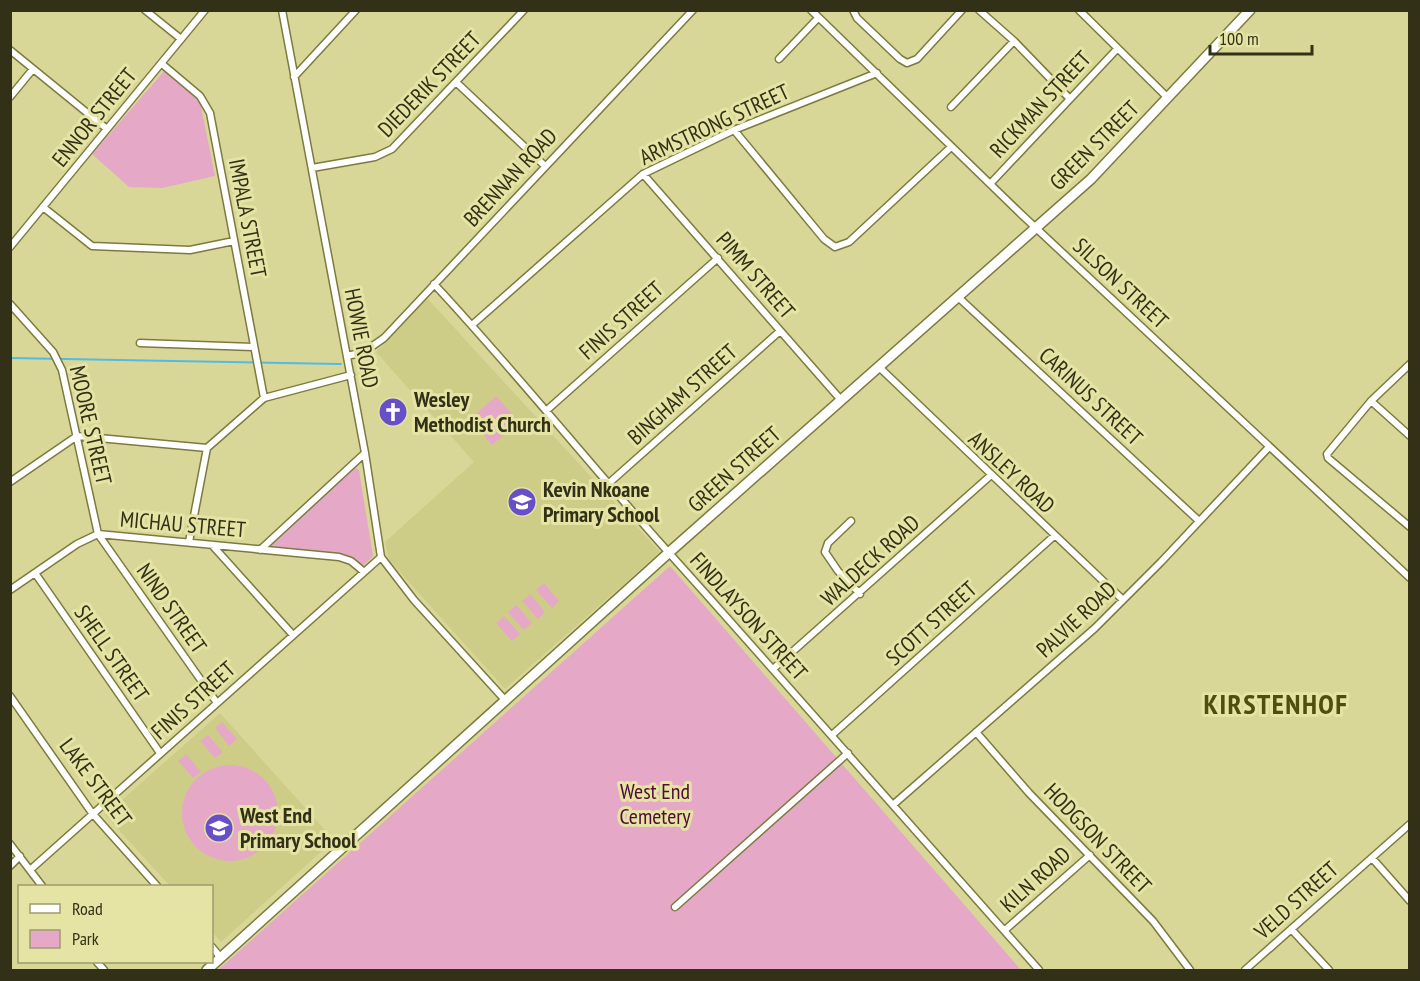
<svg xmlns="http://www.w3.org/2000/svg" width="1420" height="981" font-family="'PT Sans Narrow',sans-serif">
  <rect width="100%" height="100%" fill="#d8d798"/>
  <!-- built -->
  <path fill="#cecd87" d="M 427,298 L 660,552 L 505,689 L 389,560 L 385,542 L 474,462 L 376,352 Z
    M 220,713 L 334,840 L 221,942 L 212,932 L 212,886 L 170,886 L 105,815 Z"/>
  <!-- green -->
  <path fill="#e6a8c7" d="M 166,69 L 200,101 L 215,176 L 162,188 L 129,187 L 92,154 Z
    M 496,396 L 519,422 L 492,445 L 470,419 Z
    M 354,467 L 359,470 L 373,556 L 364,565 L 359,566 L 342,555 L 268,548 Z
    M 670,566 L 1021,970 L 218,970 Z
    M 544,583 L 559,601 L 552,608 L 536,590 Z
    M 530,594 L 545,612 L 538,619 L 522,601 Z
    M 516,605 L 532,623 L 524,630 L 508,612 Z
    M 504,616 L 520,634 L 512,641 L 496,623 Z
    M 222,722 L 237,739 L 229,746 L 215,728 Z
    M 208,735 L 223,752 L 215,758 L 200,741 Z
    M 186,754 L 201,772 L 193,778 L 178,761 Z
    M182 813a48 48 0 1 1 96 0a48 48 0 1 1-96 0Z"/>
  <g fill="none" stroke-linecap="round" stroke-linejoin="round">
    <!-- stream -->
    <path stroke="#56b9e2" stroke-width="2" d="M 10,358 L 341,364"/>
    <!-- street casing -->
    <g stroke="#7c7b3f" stroke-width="9">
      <path id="street" d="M 145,10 L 181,39
        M 282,10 L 365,453 L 381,557 L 414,600 L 505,700
        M 811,10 L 1021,214 L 1410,578
        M 853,10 L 857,18 L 900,59 L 907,63 L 917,59 L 962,10
        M 979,10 L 1014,41 L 1070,99
        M 1079,10 L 1168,98
        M 10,50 L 107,129
        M 779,59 L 818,18
        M 162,64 L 200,96 L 210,113 L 264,398
        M 294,77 L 356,10
        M 457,83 L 545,166
        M 10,97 L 33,69
        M 951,107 L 1014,41
        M 734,130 L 824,239 L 835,247 L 849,242 L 951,147
        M 312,168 L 375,157 L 392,149 L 524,10
        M 643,174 L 841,400
        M 990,184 L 1117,49
        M 43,207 L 92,246 L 190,250 L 234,241
        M 10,247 L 205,10
        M 434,284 C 516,372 590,465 670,554 C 794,692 917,831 1039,970
        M 958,297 L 1199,521
        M 10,304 L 53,352 L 62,370 L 98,534 L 217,703
        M 472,325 L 643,174 L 734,130 L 877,73
        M 140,343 L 253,347
        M 347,356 L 364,352 L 384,338 L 693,10
        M 1410,364 L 1371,401 L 1327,454 L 1328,458 L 1410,527
        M 879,367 L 1123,600
        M 1371,401 L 1410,436
        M 547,410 L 718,258
        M 10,482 L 77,436 L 207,448
        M 608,484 L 780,331
        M 851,521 L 828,543 L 825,552 L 838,571 L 860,594
        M 189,542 L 207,448 L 264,398 L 351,375
        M 212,545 L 293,635
        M 260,550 L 365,453
        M 35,573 L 160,753
        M 10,590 L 77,544 L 98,534 L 339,557 L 351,561 L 363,571
        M 773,669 L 990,476
        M 10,696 L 92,813 L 157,886
        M 976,732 L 1029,793 L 1153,921 L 1190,970
        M 832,735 L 1054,536
        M 894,804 L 1095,628 L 1161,562 L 1269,447
        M 10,844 L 42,886
        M 1372,858 L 1410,901
        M 10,866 L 20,856
        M 30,870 L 381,557
        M 675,907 L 848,753
        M 1291,929 L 1329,970
        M 1005,930 L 1090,855
        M 212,947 L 221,958
        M 97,962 L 104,970
        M 1245,970 L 1410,824"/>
    </g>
    <!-- secondary casing -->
    <g stroke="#7c7b3f" stroke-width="12">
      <path id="secondary" d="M 207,970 L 674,548 L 1091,179 L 1250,10"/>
    </g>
    <!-- street -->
    <use href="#street" stroke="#fff" stroke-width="6"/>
    <!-- secondary -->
    <use href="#secondary" stroke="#fff" stroke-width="9"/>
  </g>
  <!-- icons -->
  <defs>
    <g id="church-disc" transform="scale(1.5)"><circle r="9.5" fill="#674fc8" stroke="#e5e4a4"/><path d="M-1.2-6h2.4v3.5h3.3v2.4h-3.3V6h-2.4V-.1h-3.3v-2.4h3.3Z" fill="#fff"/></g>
    <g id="school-disc" transform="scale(1.5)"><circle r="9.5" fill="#674fc8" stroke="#e5e4a4"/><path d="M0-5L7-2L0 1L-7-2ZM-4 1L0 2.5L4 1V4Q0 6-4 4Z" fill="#fff"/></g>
  </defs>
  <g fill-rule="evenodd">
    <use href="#church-disc" x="393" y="412"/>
    <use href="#school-disc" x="522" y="502"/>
    <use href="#school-disc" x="219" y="828"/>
  </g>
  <g text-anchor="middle" stroke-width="6" stroke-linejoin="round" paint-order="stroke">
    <!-- street labels -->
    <g font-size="22" fill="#323118" stroke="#e5e4a4">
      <text transform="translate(429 84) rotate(-46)" y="8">DIEDERIK STREET</text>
      <text transform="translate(1040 104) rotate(-47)" y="8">RICKMAN STREET</text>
      <text transform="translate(94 117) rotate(-51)" y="8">ENNOR STREET</text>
      <text transform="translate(714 124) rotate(-25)" y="8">ARMSTRONG STREET</text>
      <text transform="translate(1094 145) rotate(-45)" y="8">GREEN STREET</text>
      <text transform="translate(510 177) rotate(-47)" y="8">BRENNAN ROAD</text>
      <text transform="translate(248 218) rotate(79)" y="8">IMPALA STREET</text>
      <text transform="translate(756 275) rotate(49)" y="8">PIMM STREET</text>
      <text transform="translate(1121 283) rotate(43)" y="8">SILSON STREET</text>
      <text transform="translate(621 320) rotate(-42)" y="8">FINIS STREET</text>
      <text transform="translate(362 338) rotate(79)" y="8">HOWIE ROAD</text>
      <text transform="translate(682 394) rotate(-42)" y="8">BINGHAM STREET</text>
      <text transform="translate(1091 396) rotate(43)" y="8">CARINUS STREET</text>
      <text transform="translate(91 425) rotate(77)" y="8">MOORE STREET</text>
      <text transform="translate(734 469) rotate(-42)" y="8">GREEN STREET</text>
      <text transform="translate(1012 472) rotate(43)" y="8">ANSLEY ROAD</text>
      <text transform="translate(183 524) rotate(5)" y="8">MICHAU STREET</text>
      <text transform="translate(870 560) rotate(-42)" y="8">WALDECK ROAD</text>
      <text transform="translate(172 608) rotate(55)" y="8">NIND STREET</text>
      <text transform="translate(749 616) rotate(48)" y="8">FINDLAYSON STREET</text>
      <text transform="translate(1076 619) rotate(-43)" y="8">PALVIE ROAD</text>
      <text transform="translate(931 623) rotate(-42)" y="8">SCOTT STREET</text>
      <text transform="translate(112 653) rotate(55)" y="8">SHELL STREET</text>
      <text transform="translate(193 700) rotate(-42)" y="8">FINIS STREET</text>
      <text transform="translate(96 782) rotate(53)" y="8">LAKE STREET</text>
      <text transform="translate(1098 838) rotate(46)" y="8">HODGSON STREET</text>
      <text transform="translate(1035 879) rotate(-42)" y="8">KILN ROAD</text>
      <text transform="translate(1296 900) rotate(-42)" y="8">VELD STREET</text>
    </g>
    <!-- poi labels -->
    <g font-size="22" font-weight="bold" fill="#323118" stroke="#e5e4a4" text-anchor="start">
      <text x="414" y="407">Wesley<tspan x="414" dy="25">Methodist Church</tspan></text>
      <text x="543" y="497">Kevin Nkoane<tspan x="543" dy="25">Primary School</tspan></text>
      <text x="240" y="823">West End<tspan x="240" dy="25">Primary School</tspan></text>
    </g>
    <!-- park labels -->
    <g font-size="22" fill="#510b37" stroke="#e5e4a4">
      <text x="655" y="799">West End<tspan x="655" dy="25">Cemetery</tspan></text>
    </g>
    <!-- district labels -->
    <g font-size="28" font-weight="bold" letter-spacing="1.5" fill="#504e0c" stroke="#e5e4a4">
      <text x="1276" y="714">KIRSTENHOF</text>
    </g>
  </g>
  <!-- border -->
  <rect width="1420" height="981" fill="none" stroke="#323118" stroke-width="24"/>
  <!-- legend -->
  <rect x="18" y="885" width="195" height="78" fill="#e5e4a4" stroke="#9d9c6c" stroke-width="1.5"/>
  <rect x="30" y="904" width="30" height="9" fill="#ffffff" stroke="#9d9c6c" stroke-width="1.5"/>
  <text x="72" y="915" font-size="18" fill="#323118">Road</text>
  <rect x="30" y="930" width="30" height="18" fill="#e6a8c7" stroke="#9d9c6c" stroke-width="1.5"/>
  <text x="72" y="945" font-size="18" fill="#323118">Park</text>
  <!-- scale -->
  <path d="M1210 45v9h102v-9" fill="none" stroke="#323118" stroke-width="3"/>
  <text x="1219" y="45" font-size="18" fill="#323118" stroke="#e5e4a4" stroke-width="4.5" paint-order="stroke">100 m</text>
</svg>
